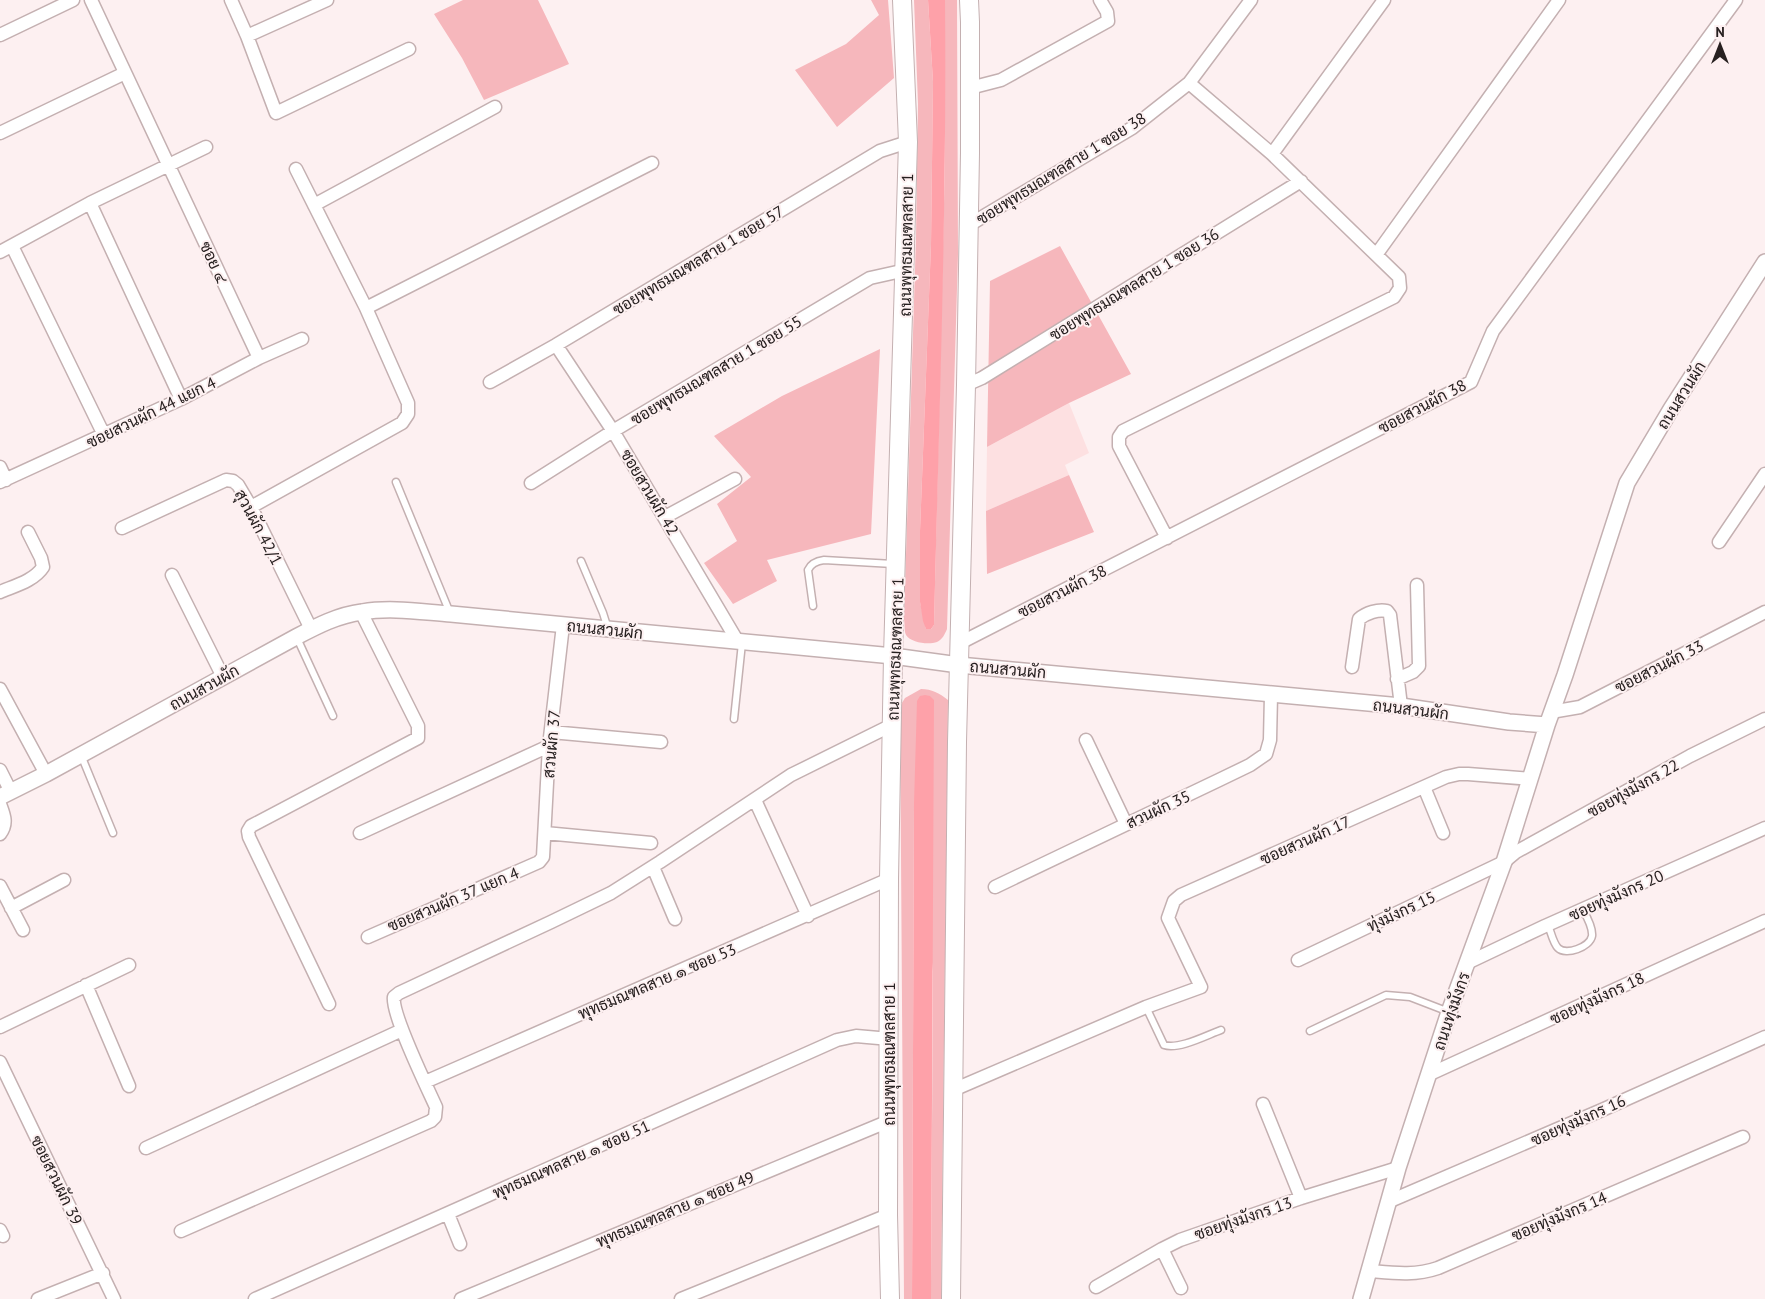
<svg xmlns="http://www.w3.org/2000/svg" width="1765" height="1299" font-family="'PT Sans',Sarabun,sans-serif">
  <rect width="100%" height="100%" fill="#fdf0f1"/>
  <!-- built -->
  <path fill="#fde0e1" d="M 1069,403 L 1089,453 L 1065,465 L 1069,475 L 986,511 L 987,447 Z"/>
  <!-- green -->
  <path fill="#f6b7bc" d="M 463,0 L 538,0 L 569,64 L 484,100 L 462,58 L 434,14 Z
    M 871,0 L 888,0 L 894,78 L 837,127 L 795,70 L 846,44 L 879,15 Z
    M 914,0 L 928,0 L 933,82 L 931,244 L 920,531 L 920,602 L 926,629 L 931,629 L 934,625 L 945,162 L 945,0 L 957,0 L 958,254 L 947,629 C 945,634 942,640 937,642 C 929,645 911,643 906,635 C 904,631 905,624 904,619 L 916,238 L 918,104 Z
    M 1060,246 L 1131,374 L 1069,403 L 987,447 L 990,281 Z
    M 880,349 L 871,534 L 767,560 L 777,581 L 733,604 L 704,563 L 737,541 L 717,504 L 751,477 L 714,436 L 782,396 Z
    M 1069,475 L 1094,532 L 987,574 L 986,511 Z
    M 921,689 C 932,689 939,693 948,700 L 941,1299 L 931,1299 L 931,1284 L 933,971 L 914,804 L 912,1299 L 904,1299 L 900,706 L 905,698 Z"/>
  <!-- water -->
  <path fill="#fea1a9" d="M 928,0 L 945,0 C 947,208 939,417 934,625 L 931,629 L 926,629 L 923,621 L 920,602 L 920,531 L 931,244 L 933,82 Z
    M 925,695 L 930,696 L 934,700 L 931,1299 L 912,1299 L 914,804 L 917,701 L 920,696 Z"/>
  <g fill="none" stroke-linecap="round" stroke-linejoin="round">
    <!-- service casing -->
    <g stroke="#c4b0b1" stroke-width="9">
      <path id="service" d="M 396,482 L 450,613
        M 581,561 L 603,613 L 608,629
        M 813,606 L 808,570 C 811,563 817,561 824,560 L 893,564
        M 297,638 L 333,716
        M 734,719 L 742,643
        M 81,755 L 113,833
        M 1548,925 C 1551,932 1553,943 1558,948 C 1566,956 1590,947 1592,936 C 1593,928 1587,917 1583,910
        M 1146,1007 L 1164,1045 C 1179,1050 1207,1035 1221,1030
        M 1310,1031 L 1386,995 L 1410,997 L 1449,1012"/>
    </g>
    <!-- minor casing -->
    <g stroke="#c4b0b1" stroke-width="15">
      <path id="minor" d="M 91,0 L 259,358
        M 231,0 L 247,36 L 276,113 L 409,49
        M 0,35 L 73,0
        M 247,36 L 327,0
        M 970,88 L 1001,80 L 1108,21 L 1107,12 L 1100,0
        M 0,133 L 125,73
        M 1272,154 L 1384,0
        M 90,203 L 181,399
        M 314,205 L 495,107
        M 969,225 L 1132,128 L 1189,83 L 1251,0
        M 12,246 L 104,435
        M 0,252 L 90,203 L 206,147
        M 1376,255 L 1559,0
        M 366,308 L 652,163
        M 556,345 L 613,431 L 738,642
        M 490,382 L 556,345 L 880,151 L 908,142
        M 966,385 L 982,378 L 1301,181
        M 0,467 L 6,480
        M 0,482 L 181,399 L 259,358 L 302,339
        M 531,483 L 613,431 L 870,278 L 906,270
        M 251,507 L 402,423 L 408,414 L 408,403 L 366,308 L 296,169
        M 665,517 L 735,479
        M 122,528 L 226,480 L 233,481 L 238,485 L 251,507 L 311,629
        M 1167,538 L 1119,446 L 1119,437 L 1123,431 L 1394,297 L 1400,288 L 1399,277 L 1272,154 L 1189,83
        M 1719,542 L 1765,474
        M 172,575 L 223,677
        M 0,592 C 14,586 34,581 43,567 L 41,558 L 28,532
        M 960,643 L 1471,382 L 1493,331 L 1736,0
        M 1352,667 L 1359,619 C 1366,613 1378,609 1387,611 L 1390,615 L 1401,706
        M 1397,679 L 1413,672 L 1419,666 L 1417,585
        M 0,689 L 46,774
        M 1551,712 L 1580,707 L 1765,612
        M 551,732 L 661,742
        M 1086,740 L 1126,824
        M 0,770 L 11,792
        M 1424,787 L 1443,833
        M 755,800 L 808,916
        M 0,804 C 4,815 8,823 0,834
        M 360,833 L 549,746
        M 545,833 L 651,843
        M 653,867 L 675,919
        M 0,886 L 23,930
        M 995,887 L 1219,780 L 1250,765 L 1266,754 L 1270,740 L 1271,695
        M 11,908 L 64,880
        M 368,937 L 539,862 L 543,857 L 549,746 L 563,625
        M 1298,960 L 1504,862 L 1516,852 L 1690,756 L 1765,719
        M 1467,963 L 1545,926 L 1765,828
        M 86,985 L 129,1086
        M 329,1004 L 249,837 L 248,831 L 251,826 L 418,738 L 418,726 L 361,612
        M 0,1027 L 129,965
        M 0,1062 L 114,1299
        M 1430,1074 L 1765,921
        M 425,1082 L 889,879
        M 953,1090 L 1146,1007 L 1201,987 L 1168,918 L 1174,901 L 1181,895 L 1446,777 L 1459,774 L 1468,774 L 1531,779
        M 1263,1104 L 1301,1198
        M 146,1148 L 402,1030
        M 1390,1201 L 1602,1110 L 1765,1037
        M 448,1214 L 460,1244
        M 0,1230 L 3,1236
        M 181,1231 L 431,1121 L 435,1117 L 436,1107 C 427,1087 391,1013 394,997 L 399,993 L 551,922 L 611,893 L 660,862 L 791,775 L 892,725
        M 1162,1249 L 1181,1288
        M 1370,1271 C 1393,1273 1415,1276 1438,1268 L 1743,1137
        M 1096,1287 L 1162,1249 L 1180,1240 L 1301,1198 L 1398,1168
        M 38,1299 L 103,1273
        M 255,1299 L 837,1040 L 856,1036 L 890,1039
        M 461,1299 L 889,1121
        M 681,1299 L 888,1215"/>
    </g>
    <!-- tertiary casing -->
    <g stroke="#c4b0b1" stroke-width="18">
      <path id="tertiary" d="M 0,797 L 46,774 L 296,637 C 317,626 338,615 362,612 C 391,607 422,612 451,614 L 893,656 L 959,665 L 1401,706 L 1509,722 L 1547,725 L 1565,675 L 1627,483 L 1671,409 L 1765,262
        M 1361,1299 L 1398,1168 L 1449,1012 L 1504,862 L 1547,725"/>
    </g>
    <!-- secondary casing -->
    <g stroke="#c4b0b1" stroke-width="20">
      <path id="secondary" d="M 890,1299 L 888,1215 L 889,879 L 893,656 L 908,142 L 902,0
        M 951,1299 L 957,742 L 966,385 L 970,153 L 970,22 L 969,0"/>
    </g>
    <!-- service -->
    <use href="#service" stroke="#fff" stroke-width="6"/>
    <!-- minor -->
    <use href="#minor" stroke="#fff" stroke-width="12"/>
    <!-- tertiary -->
    <use href="#tertiary" stroke="#fff" stroke-width="15"/>
    <!-- secondary -->
    <use href="#secondary" stroke="#fff" stroke-width="18"/>
  </g>
  <g text-anchor="middle" stroke-width="4" stroke-linejoin="round" paint-order="stroke">
    <!-- street labels -->
    <g font-size="16" fill="#272020" stroke="#fdf0f1">
      <text transform="translate(1061 168) rotate(-32)" y="6">ซอยพุทธมณฑลสาย 1 ซอย 38</text>
      <text transform="translate(906 245) rotate(-89)" y="6">ถนนพุทธมณฑลสาย 1</text>
      <text transform="translate(698 260) rotate(-31)" y="6">ซอยพุทธมณฑลสาย 1 ซอย 57</text>
      <text transform="translate(214 262) rotate(65)" y="6">ซอย ๔</text>
      <text transform="translate(1134 284) rotate(-32)" y="6">ซอยพุทธมณฑลสาย 1 ซอย 36</text>
      <text transform="translate(716 370) rotate(-31)" y="6">ซอยพุทธมณฑลสาย 1 ซอย 55</text>
      <text transform="translate(1681 395) rotate(-58)" y="6">ถนนสวนผัก</text>
      <text transform="translate(1422 406) rotate(-28)" y="6">ซอยสวนผัก 38</text>
      <text transform="translate(151 412) rotate(-26)" y="6">ซอยสวนผัก 44 แยก 4</text>
      <text transform="translate(650 492) rotate(59)" y="6">ซอยสวนผัก 42</text>
      <text transform="translate(259 527) rotate(62)" y="6">สุวนผัก 42/1</text>
      <text transform="translate(1062 591) rotate(-27)" y="6">ซอยสวนผัก 38</text>
      <text transform="translate(605 629) rotate(6)" y="6">ถนนสวนผัก</text>
      <text transform="translate(895 649) rotate(-88)" y="6">ถนนพุทธมณฑลสาย 1</text>
      <text transform="translate(1659 666) rotate(-27)" y="6">ซอยสวนผัก 33</text>
      <text transform="translate(1008 669) rotate(5)" y="6">ถนนสวนผัก</text>
      <text transform="translate(204 687) rotate(-29)" y="6">ถนนสวนผัก</text>
      <text transform="translate(1411 709) rotate(7)" y="6">ถนนสวนผัก</text>
      <text transform="translate(551 744) rotate(-85)" y="6">สวนผัก 37</text>
      <text transform="translate(1633 788) rotate(-29)" y="6">ซอยทุ่งมังกร 22</text>
      <text transform="translate(1158 809) rotate(-25)" y="6">สวนผัก 35</text>
      <text transform="translate(1305 840) rotate(-24)" y="6">ซอยสวนผัก 17</text>
      <text transform="translate(1616 895) rotate(-24)" y="6">ซอยทุ่งมังกร 20</text>
      <text transform="translate(453 899) rotate(-23)" y="6">ซอยสวนผัก 37 แยก 4</text>
      <text transform="translate(1401 911) rotate(-25)" y="6">ทุ่งมังกร 15</text>
      <text transform="translate(657 981) rotate(-23)" y="6">พุทธมณฑลสาย ๑ ซอย 53</text>
      <text transform="translate(1597 998) rotate(-25)" y="6">ซอยทุ่งมังกร 18</text>
      <text transform="translate(1451 1011) rotate(-71)" y="6">ถนนทุ่งมังกร</text>
      <text transform="translate(889 1054) rotate(-90)" y="6">ถนนพุทธมณฑลสาย 1</text>
      <text transform="translate(1578 1120) rotate(-24)" y="6">ซอยทุ่งมังกร 16</text>
      <text transform="translate(571 1159) rotate(-24)" y="6">พุทธมณฑลสาย ๑ ซอย 51</text>
      <text transform="translate(57 1180) rotate(64)" y="6">ซอยสวนผัก 39</text>
      <text transform="translate(675 1209) rotate(-23)" y="6">พุทธมณฑลสาย ๑ ซอย 49</text>
      <text transform="translate(1559 1216) rotate(-23)" y="6">ซอยทุ่งมังกร 14</text>
      <text transform="translate(1243 1218) rotate(-19)" y="6">ซอยทุ่งมังกร 13</text>
    </g>
  </g>
  <!-- north arrow -->
  <g transform="translate(1720 45)" stroke="#fdf0f1" stroke-width="4" paint-order="stroke">
  <path d="M0-4L9 19L0 12L-9 19Z" fill="#272020"/>
  <text y="-8" font-size="14" font-weight="bold" text-anchor="middle" fill="#272020">N</text>
  </g>
</svg>
